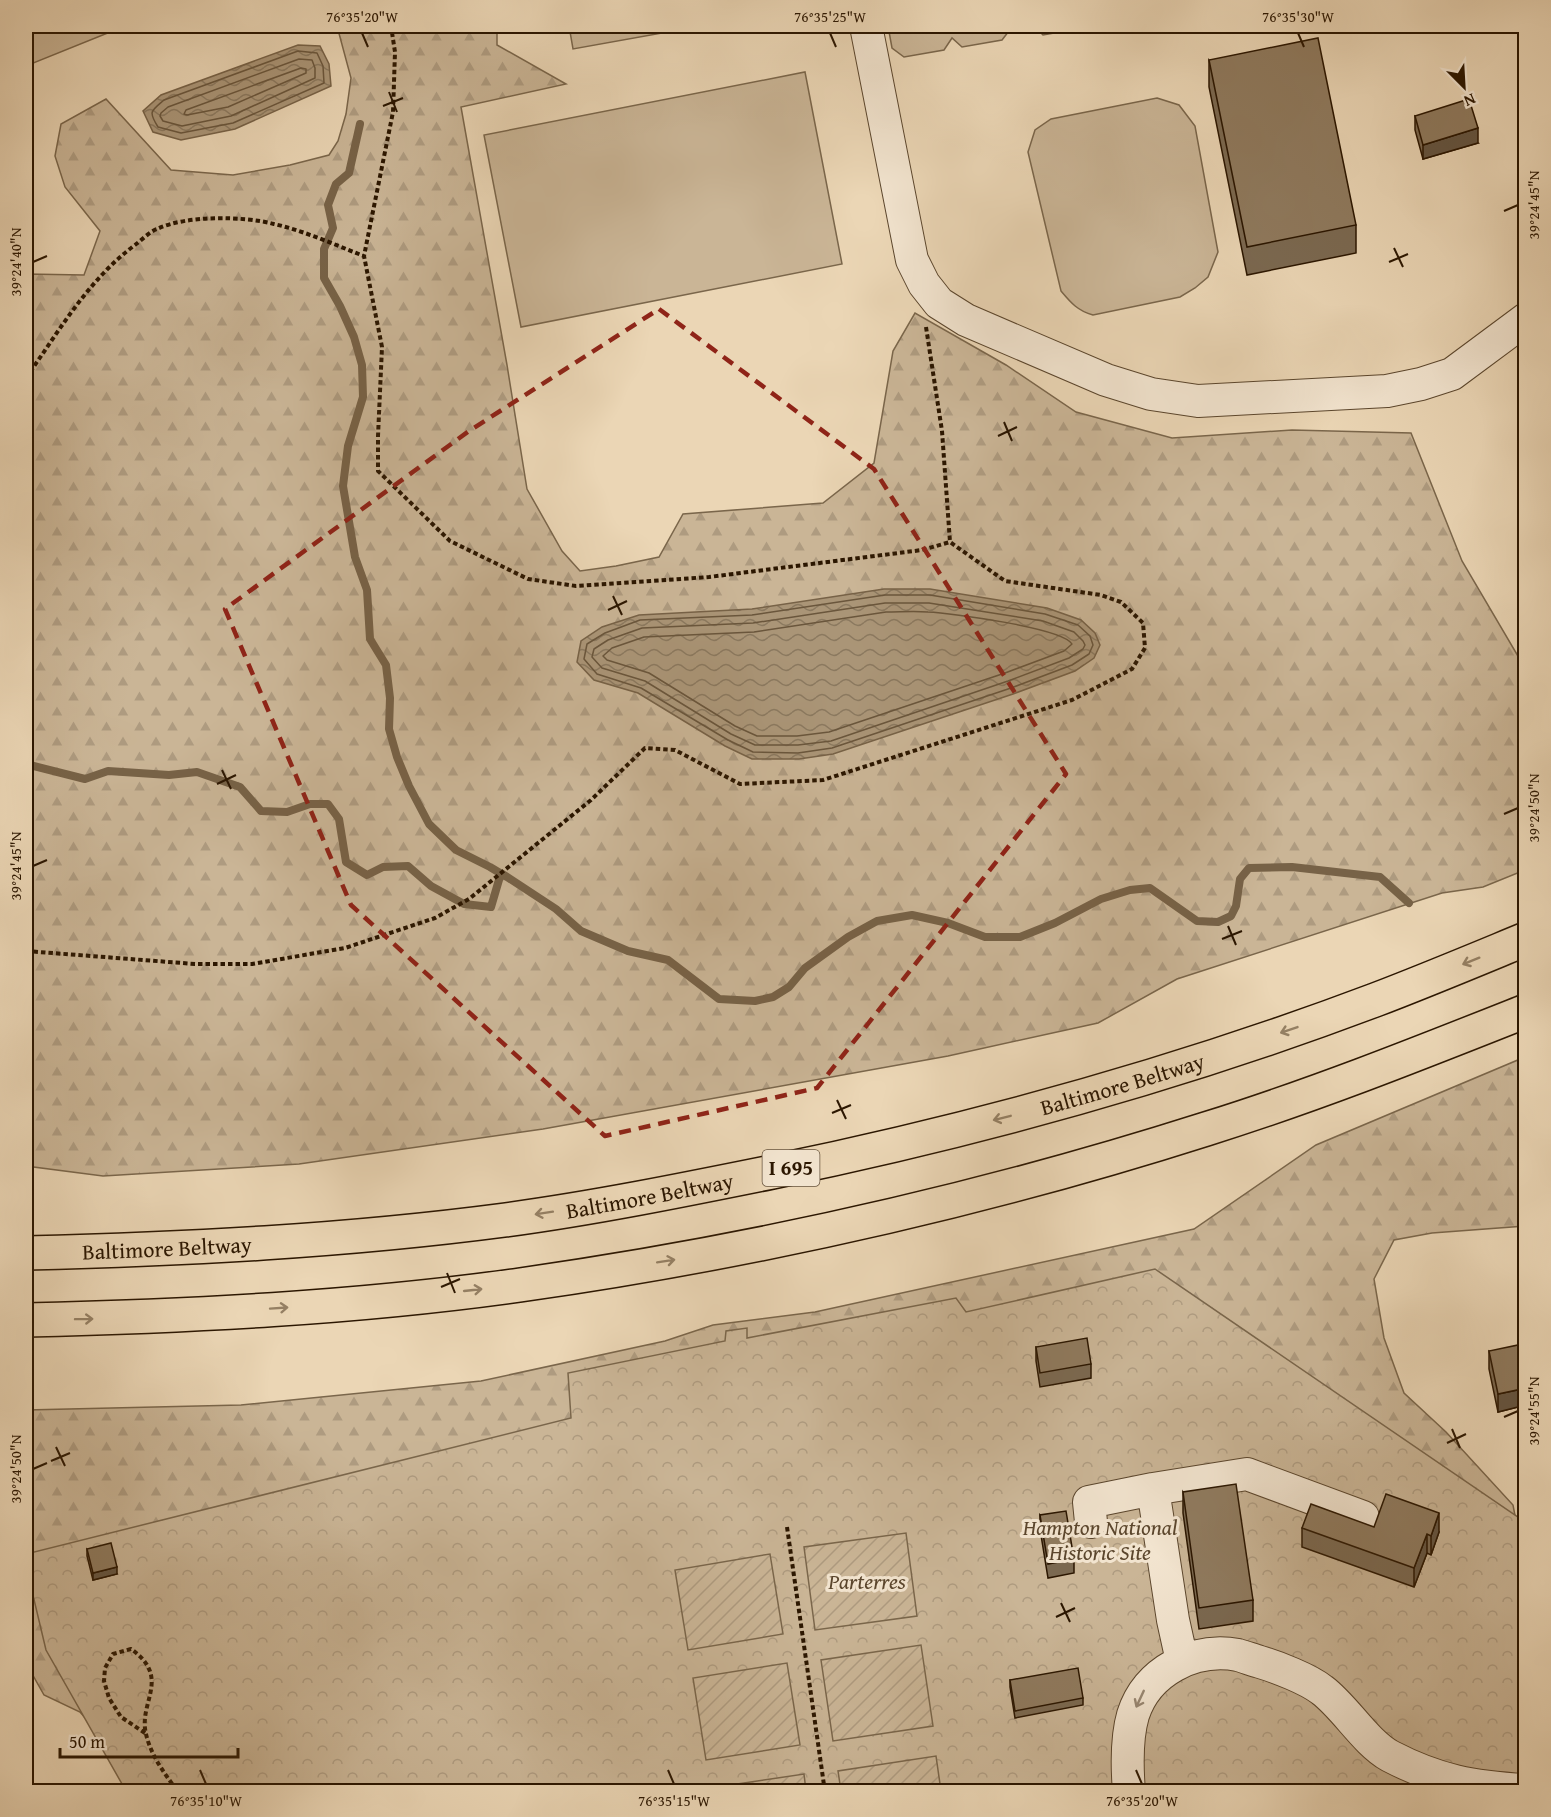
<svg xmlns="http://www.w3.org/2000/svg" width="1551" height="1817" font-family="'Gentium Book Plus',serif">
  <defs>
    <pattern id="forest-firs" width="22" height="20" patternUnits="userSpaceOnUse" patternTransform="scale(1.5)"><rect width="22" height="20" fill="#cab596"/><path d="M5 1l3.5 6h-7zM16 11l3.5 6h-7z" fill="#ae9b80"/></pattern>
    <pattern id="park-crowns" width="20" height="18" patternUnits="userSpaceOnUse" patternTransform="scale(1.5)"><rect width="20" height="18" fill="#cab596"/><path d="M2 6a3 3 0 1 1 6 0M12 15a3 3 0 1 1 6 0" fill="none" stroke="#ae9b80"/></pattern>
    <pattern id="garden-furrows" width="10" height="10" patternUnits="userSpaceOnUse" patternTransform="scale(1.5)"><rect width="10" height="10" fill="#cab596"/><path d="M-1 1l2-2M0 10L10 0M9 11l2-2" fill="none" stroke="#ae9b80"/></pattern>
    <pattern id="water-waves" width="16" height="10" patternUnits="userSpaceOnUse" patternTransform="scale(1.5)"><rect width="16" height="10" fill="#aa9577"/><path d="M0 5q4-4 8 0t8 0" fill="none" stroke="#8b795f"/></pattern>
  </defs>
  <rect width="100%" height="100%" fill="#ebd6b5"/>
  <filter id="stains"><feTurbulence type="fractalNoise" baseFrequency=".00333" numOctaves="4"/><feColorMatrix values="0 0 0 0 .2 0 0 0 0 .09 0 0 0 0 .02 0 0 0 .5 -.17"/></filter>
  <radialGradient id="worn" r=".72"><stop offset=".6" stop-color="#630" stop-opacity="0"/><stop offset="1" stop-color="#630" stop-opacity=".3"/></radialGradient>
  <!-- grass -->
  <path fill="#cab596" stroke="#7a664b" stroke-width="1.5" d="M 26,26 L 125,26 L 26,66 Z
    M 569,26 L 701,26 L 573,49 Z
    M 888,26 L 1011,26 L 1012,27 L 1002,40 L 962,47 L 952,38 L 944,50 L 904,57 L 892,48 Z
    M 1034,26 L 1085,26 L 1083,28 L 1043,35 Z
    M 805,72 L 842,264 L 521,327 L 484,135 Z
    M 1157,98 L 1179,105 L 1195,126 L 1218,252 L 1208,277 L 1195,288 L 1180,297 L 1093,315 C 1078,311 1071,303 1061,291 L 1028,152 L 1035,130 L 1051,119 Z"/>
  <!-- forest -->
  <path fill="url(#forest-firs)" stroke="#7a664b" stroke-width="1.5" d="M 337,26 L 497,26 L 497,45 L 566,84 L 461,107 L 507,365 L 527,489 L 562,551 L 580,571 L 616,566 L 659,557 L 683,514 L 823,503 L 874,463 L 893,351 L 915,313 L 1006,365 L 1076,412 L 1172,438 L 1292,430 L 1411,433 L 1462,561 L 1525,668 L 1525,870 L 1483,887 L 1442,893 L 1177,979 L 1098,1023 L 948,1056 L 543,1129 L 299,1164 L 103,1176 L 26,1166 L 26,274 L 84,275 L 100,231 L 65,187 L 55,156 L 61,124 L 106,99 L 171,170 L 233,175 L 290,165 L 329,155 L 338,141 L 346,114 L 351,78 Z
    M 1525,1057 L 1525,1226 L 1432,1233 L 1394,1240 L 1374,1279 L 1384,1338 L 1404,1393 L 1446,1432 L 1513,1505 L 1521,1547 L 114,1751 L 80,1712 L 44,1695 L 26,1663 L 26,1410 L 241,1405 L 481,1381 L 665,1341 L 713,1325 L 815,1312 L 1194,1229 L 1316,1145 Z"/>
  <!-- park -->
  <path fill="url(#park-crowns)" stroke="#7a664b" stroke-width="1.5" d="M 1155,1269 L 1525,1522 L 1525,1791 L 126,1791 L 46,1650 L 26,1566 L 26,1554 L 571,1418 L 568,1373 L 725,1341 L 726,1331 L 747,1328 L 747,1338 L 956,1298 L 966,1312 Z"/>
  <!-- garden -->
  <path fill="url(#garden-furrows)" stroke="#7a664b" stroke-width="1.5" d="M 906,1533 L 917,1616 L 815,1630 L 804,1547 Z
    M 770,1554 L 783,1634 L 688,1650 L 675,1570 Z
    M 921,1645 L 933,1726 L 833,1741 L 821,1660 Z
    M 787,1663 L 800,1745 L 706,1760 L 693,1678 Z
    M 936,1756 L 941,1791 L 841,1791 L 838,1771 Z
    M 804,1774 L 806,1791 L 711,1791 L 711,1788 Z"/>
  <!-- water -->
  <path fill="url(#water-waves)" stroke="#776247" stroke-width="1.5" d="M 298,45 L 320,46 L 329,64 L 331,86 L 235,129 L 181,140 L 153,132 L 143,111 L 161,95 Z
    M 884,589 L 930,589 L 1047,608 L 1081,620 L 1095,633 L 1100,645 L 1094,658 L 1075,671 L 1013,694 L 833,754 L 799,759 L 752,759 L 725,746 L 638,693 L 594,680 L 577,662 L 581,641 L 602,627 L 639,615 L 752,609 Z"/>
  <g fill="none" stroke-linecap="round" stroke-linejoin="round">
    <!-- shore -->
    <path stroke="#6a563c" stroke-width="1.5" d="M 298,51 L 317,53 L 323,66 L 324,83 L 233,123 L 181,133 L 158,127 C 148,111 151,111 164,100 Z
      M 299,59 L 312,60 L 315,68 L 315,78 L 231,116 L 182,126 L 163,121 L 160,116 L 161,113 L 168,107 Z
      M 301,68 L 306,69 L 306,73 L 228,107 L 187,115 L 184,114 L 186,110 Z
      M 885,595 L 930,595 L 1045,614 L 1078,625 L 1090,636 L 1093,645 L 1089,654 L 1072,665 L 1011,688 L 832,748 L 798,753 L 753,752 L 728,740 L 641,688 L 597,674 L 584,659 L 587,644 L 605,633 L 640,620 L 752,615 Z
      M 885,603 L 929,603 L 1043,621 L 1074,632 L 1083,641 L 1085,645 L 1083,649 L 1069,658 L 1008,681 L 831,741 L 798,745 L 755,745 L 731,734 L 645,681 L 602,668 L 592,657 L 594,649 L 608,640 L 642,628 L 753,623 Z
      M 886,612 C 900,612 914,611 928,612 C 951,613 1063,628 1072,644 L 1064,651 L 1005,673 L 829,732 L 797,736 L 757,736 L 735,726 L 649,673 L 607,660 L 603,656 L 612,648 L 644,637 L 754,632 Z"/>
    <!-- stream -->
    <path stroke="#776247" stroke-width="8" d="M 360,124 L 349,173 L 336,184 L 328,205 L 333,228 L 324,249 L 324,278 L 340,306 L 354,337 L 362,365 L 363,397 L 348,446 L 343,486 L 355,557 L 367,590 L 370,639 L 386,665 L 390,698 L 389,729 L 397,757 L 409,786 L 429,824 L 456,850 L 490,867 L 505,876
      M 26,764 L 85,779 L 108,771 L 169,775 L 197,772 L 240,787 L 261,811 L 287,812 L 310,804 L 328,804 L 339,819 L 346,862 L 367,875 L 383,867 L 408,866 L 431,886 L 464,904 L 491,907 L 501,873 L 556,909 L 581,931 L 628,951 L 668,960 L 719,999 L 755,1001 L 773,997 L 789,987 L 805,968 L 848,937 L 877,921 L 912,915 L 948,923 L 985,937 L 1020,937 L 1055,923 L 1101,899 L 1130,890 L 1150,888 L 1197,921 L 1218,922 L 1231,916 L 1236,906 L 1240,879 L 1249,868 L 1292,867 L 1380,877 L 1409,903"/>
    <!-- minor casing -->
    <g stroke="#5b462d" stroke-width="34">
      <path id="minor" d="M 866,26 L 912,260 L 924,284 L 939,303 L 966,320 L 1106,380 L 1151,394 L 1198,401 L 1387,391 L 1421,384 L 1452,374 L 1526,319
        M 1153,1489 L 1173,1620 L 1182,1661
        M 1091,1522 L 1089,1502 L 1153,1489 L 1247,1474 L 1363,1517
        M 1129,1792 C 1127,1767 1126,1739 1133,1715 C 1147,1671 1194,1647 1238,1655 C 1245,1657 1253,1660 1260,1662 C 1277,1667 1308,1679 1322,1690 C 1345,1707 1365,1742 1390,1756 C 1438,1781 1473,1787 1526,1790"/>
    </g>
    <!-- highway casing -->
    <g stroke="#2b1600" stroke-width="36">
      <g id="highway">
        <path id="s1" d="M 26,1253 C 186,1249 345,1241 505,1220 C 594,1208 683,1190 772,1172 C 976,1130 1179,1074 1375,1000 C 1425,981 1475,960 1526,939"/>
        <path d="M 26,1320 C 190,1316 356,1308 520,1285 C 752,1252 983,1200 1206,1129 C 1315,1095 1420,1053 1526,1011"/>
      </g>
    </g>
    <!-- path -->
    <path stroke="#2b1600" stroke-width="4" stroke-dasharray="4.5 3" stroke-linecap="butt" d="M 926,327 L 942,431 L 950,542
      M 26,378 C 59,331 88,280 135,245 C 142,240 149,232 157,229 C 186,215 244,216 274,224 C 305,231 335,245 364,256
      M 26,951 L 195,964 L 252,964 L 345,948 L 435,918 L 469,899 L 591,800 L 645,748 L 675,750 L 740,784 L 823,780 L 1072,700 L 1132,669 L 1145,648 L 1143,623 L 1121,602 L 1101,595 L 1005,581 L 950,542 L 922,550 L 709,577 L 576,586 L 528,579 L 450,541 L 378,471 L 378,436 L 382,347 L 364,256 L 393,112 L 395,52 L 391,26
      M 787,1527 L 825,1792
      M 145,1733 L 121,1717 L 109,1698 L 104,1681 L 105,1668 L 113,1654 L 131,1649 C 172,1678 138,1702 146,1734 C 151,1756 165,1774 178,1792"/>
    <!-- minor -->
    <use href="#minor" stroke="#f2e4cf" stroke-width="32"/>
    <!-- highway -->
    <use href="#highway" stroke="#ebd6b5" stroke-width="33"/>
  </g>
  <!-- wall -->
  <path fill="#7b6951" stroke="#2b1600" stroke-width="1.5" d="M 1209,60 L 1356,225 L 1356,253 L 1247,275 L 1209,87 Z
    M 1415,116 L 1478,143 L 1423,159 L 1415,130 Z
    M 1036,1347 L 1091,1364 L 1091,1378 L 1040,1387 L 1036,1361 Z
    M 1489,1351 L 1522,1369 L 1526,1369 L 1526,1422 L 1522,1406 L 1498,1412 L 1489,1369 Z
    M 1183,1492 L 1253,1600 L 1253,1621 L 1199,1629 L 1183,1513 Z
    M 1040,1515 L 1074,1559 L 1074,1573 L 1048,1578 L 1040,1529 Z
    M 1374,1527 L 1439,1532 L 1431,1555 L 1427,1553 L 1414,1587 L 1302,1547 L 1302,1528 Z
    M 87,1549 L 117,1574 L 93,1580 L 87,1556 Z
    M 1010,1680 L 1083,1698 L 1083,1705 L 1015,1718 L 1010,1687 Z"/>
  <!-- shaded-wall -->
  <path fill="#645542" stroke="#2b1600" stroke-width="1.5" d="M 1478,128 L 1478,143 L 1423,159 L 1423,145 Z
    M 1522,1389 L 1522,1406 L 1498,1412 L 1498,1394 Z
    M 1439,1513 L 1439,1532 L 1431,1555 L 1431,1536 Z
    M 1427,1534 L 1427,1553 L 1414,1587 L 1414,1568 Z
    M 117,1567 L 117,1574 L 93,1580 L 93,1573 Z"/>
  <!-- building -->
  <path fill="#8f7a5e" stroke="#2b1600" stroke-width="1.5" d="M 1318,38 L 1356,225 L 1247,247 L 1209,60 Z
    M 1469,99 L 1478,128 L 1423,145 L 1415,116 Z
    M 1087,1338 L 1091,1364 L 1040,1373 L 1036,1347 Z
    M 1518,1345 L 1522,1369 L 1526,1369 L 1526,1405 L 1522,1389 L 1498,1394 L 1489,1351 Z
    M 1236,1484 L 1253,1600 L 1199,1608 L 1183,1492 Z
    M 1386,1494 L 1439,1513 L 1431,1536 L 1427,1534 L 1414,1568 L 1302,1528 L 1311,1504 L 1374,1527 Z
    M 1066,1511 L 1074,1559 L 1048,1564 L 1040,1515 Z
    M 111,1543 L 117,1567 L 93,1573 L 87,1549 Z
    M 1078,1668 L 1083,1698 L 1015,1711 L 1010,1680 Z"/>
  <!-- one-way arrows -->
  <defs><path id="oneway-shaft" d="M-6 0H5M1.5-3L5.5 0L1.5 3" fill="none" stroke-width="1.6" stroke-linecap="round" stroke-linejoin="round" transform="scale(1.5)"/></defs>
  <g stroke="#958064">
    <use href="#oneway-shaft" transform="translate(1471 961) rotate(158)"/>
    <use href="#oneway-shaft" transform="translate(1289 1030) rotate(161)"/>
    <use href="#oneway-shaft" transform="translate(1002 1118) rotate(166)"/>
    <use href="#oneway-shaft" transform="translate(544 1213) rotate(171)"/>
    <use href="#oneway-shaft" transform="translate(666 1261) rotate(-9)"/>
    <use href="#oneway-shaft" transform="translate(473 1290) rotate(-6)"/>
    <use href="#oneway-shaft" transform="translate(279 1308) rotate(-4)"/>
    <use href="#oneway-shaft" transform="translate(84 1319) rotate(-1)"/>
  </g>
  <use stroke="#988772" href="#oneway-shaft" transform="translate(1140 1699) rotate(115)"/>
  <!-- marked area -->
  <path fill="none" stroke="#8f2418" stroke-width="4.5" stroke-dasharray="12 8" stroke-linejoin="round" d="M 659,309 L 874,469 L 1066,774 L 817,1088 L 605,1136 L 351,905 L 225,609 L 469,431 Z"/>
  <!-- ticks -->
  <path fill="none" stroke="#2b1600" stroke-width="2" d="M 362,33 L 368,47M 830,33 L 836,47M 1298,33 L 1304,47M 389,92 L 397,112M 383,106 L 403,98M 1504,211 L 1518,205M 1394,248 L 1403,267M 33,262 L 47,256M 1389,262 L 1408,254M 1004,422 L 1012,441M 998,436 L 1017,427M 613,596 L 622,615M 608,610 L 627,601M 222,770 L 231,789M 217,784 L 236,775M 1504,814 L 1518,808M 33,866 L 47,860M 1228,926 L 1236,945M 1222,939 L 1242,931M 837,1100 L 846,1119M 832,1113 L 851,1105M 447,1273 L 455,1293M 441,1287 L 460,1279M 1504,1417 L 1518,1411M 1452,1429 L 1460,1448M 1447,1443 L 1466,1434M 56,1447 L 65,1466M 51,1461 L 70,1453M 33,1469 L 47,1463M 1061,1603 L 1070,1622M 1056,1617 L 1075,1608M 200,1770 L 206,1784M 668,1770 L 674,1784M 1136,1770 L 1142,1784"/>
  <g text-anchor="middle" stroke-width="6" stroke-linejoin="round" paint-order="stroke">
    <!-- shield labels -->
    <rect fill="#f2e4cf" stroke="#67543e" stroke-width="1.5" x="762.5" y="1150" width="57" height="36" rx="4.5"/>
    <g font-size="21" font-weight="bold" fill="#2b1600">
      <text x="791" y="1175">I 695</text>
    </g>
    <!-- street labels -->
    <g font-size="22" fill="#2b1600" stroke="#f2e4cf">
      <text dy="8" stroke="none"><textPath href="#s1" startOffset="1113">Baltimore Beltway</textPath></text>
      <text dy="8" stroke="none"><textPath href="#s1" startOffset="627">Baltimore Beltway</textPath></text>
      <text dy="8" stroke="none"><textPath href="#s1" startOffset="141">Baltimore Beltway</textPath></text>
    </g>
    <!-- park labels -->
    <g font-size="22" font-style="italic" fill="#5b462d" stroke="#f2e4cf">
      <text x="1100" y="1535">Hampton National<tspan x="1100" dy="25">Historic Site</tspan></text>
      <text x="867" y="1589">Parterres</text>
    </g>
  </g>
  <!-- margin -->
  <rect width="1551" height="1817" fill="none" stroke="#ebd6b5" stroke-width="66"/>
  <!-- north arrow -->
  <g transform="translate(1464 87) rotate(156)" stroke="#f2e4cf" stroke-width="4.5" paint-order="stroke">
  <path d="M0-4.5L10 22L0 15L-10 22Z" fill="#2b1600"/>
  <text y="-9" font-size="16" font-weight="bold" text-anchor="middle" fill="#2b1600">N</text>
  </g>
  <!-- scale -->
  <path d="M60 1748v9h178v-9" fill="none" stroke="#2b1600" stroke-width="3"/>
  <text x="69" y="1748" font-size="18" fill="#2b1600" stroke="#f2e4cf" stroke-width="4.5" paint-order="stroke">50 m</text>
  <rect x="33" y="33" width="1485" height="1751" fill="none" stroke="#2b1600" stroke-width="2"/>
  <g font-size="15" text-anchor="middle" fill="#2b1600">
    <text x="362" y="22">76°35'20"W</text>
    <text x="830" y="22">76°35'25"W</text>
    <text x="1298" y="22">76°35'30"W</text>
    <text transform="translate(1534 205) rotate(-90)" y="5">39°24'45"N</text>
    <text transform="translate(16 262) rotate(-90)" y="5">39°24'40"N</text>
    <text transform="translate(1534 808) rotate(-90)" y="5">39°24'50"N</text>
    <text transform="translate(16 866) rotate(-90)" y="5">39°24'45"N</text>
    <text transform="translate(1534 1411) rotate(-90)" y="5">39°24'55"N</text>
    <text transform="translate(16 1469) rotate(-90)" y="5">39°24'50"N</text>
    <text x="206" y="1806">76°35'10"W</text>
    <text x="674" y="1806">76°35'15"W</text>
    <text x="1142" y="1806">76°35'20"W</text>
  </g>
  <rect width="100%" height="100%" filter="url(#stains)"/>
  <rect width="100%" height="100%" fill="url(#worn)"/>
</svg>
